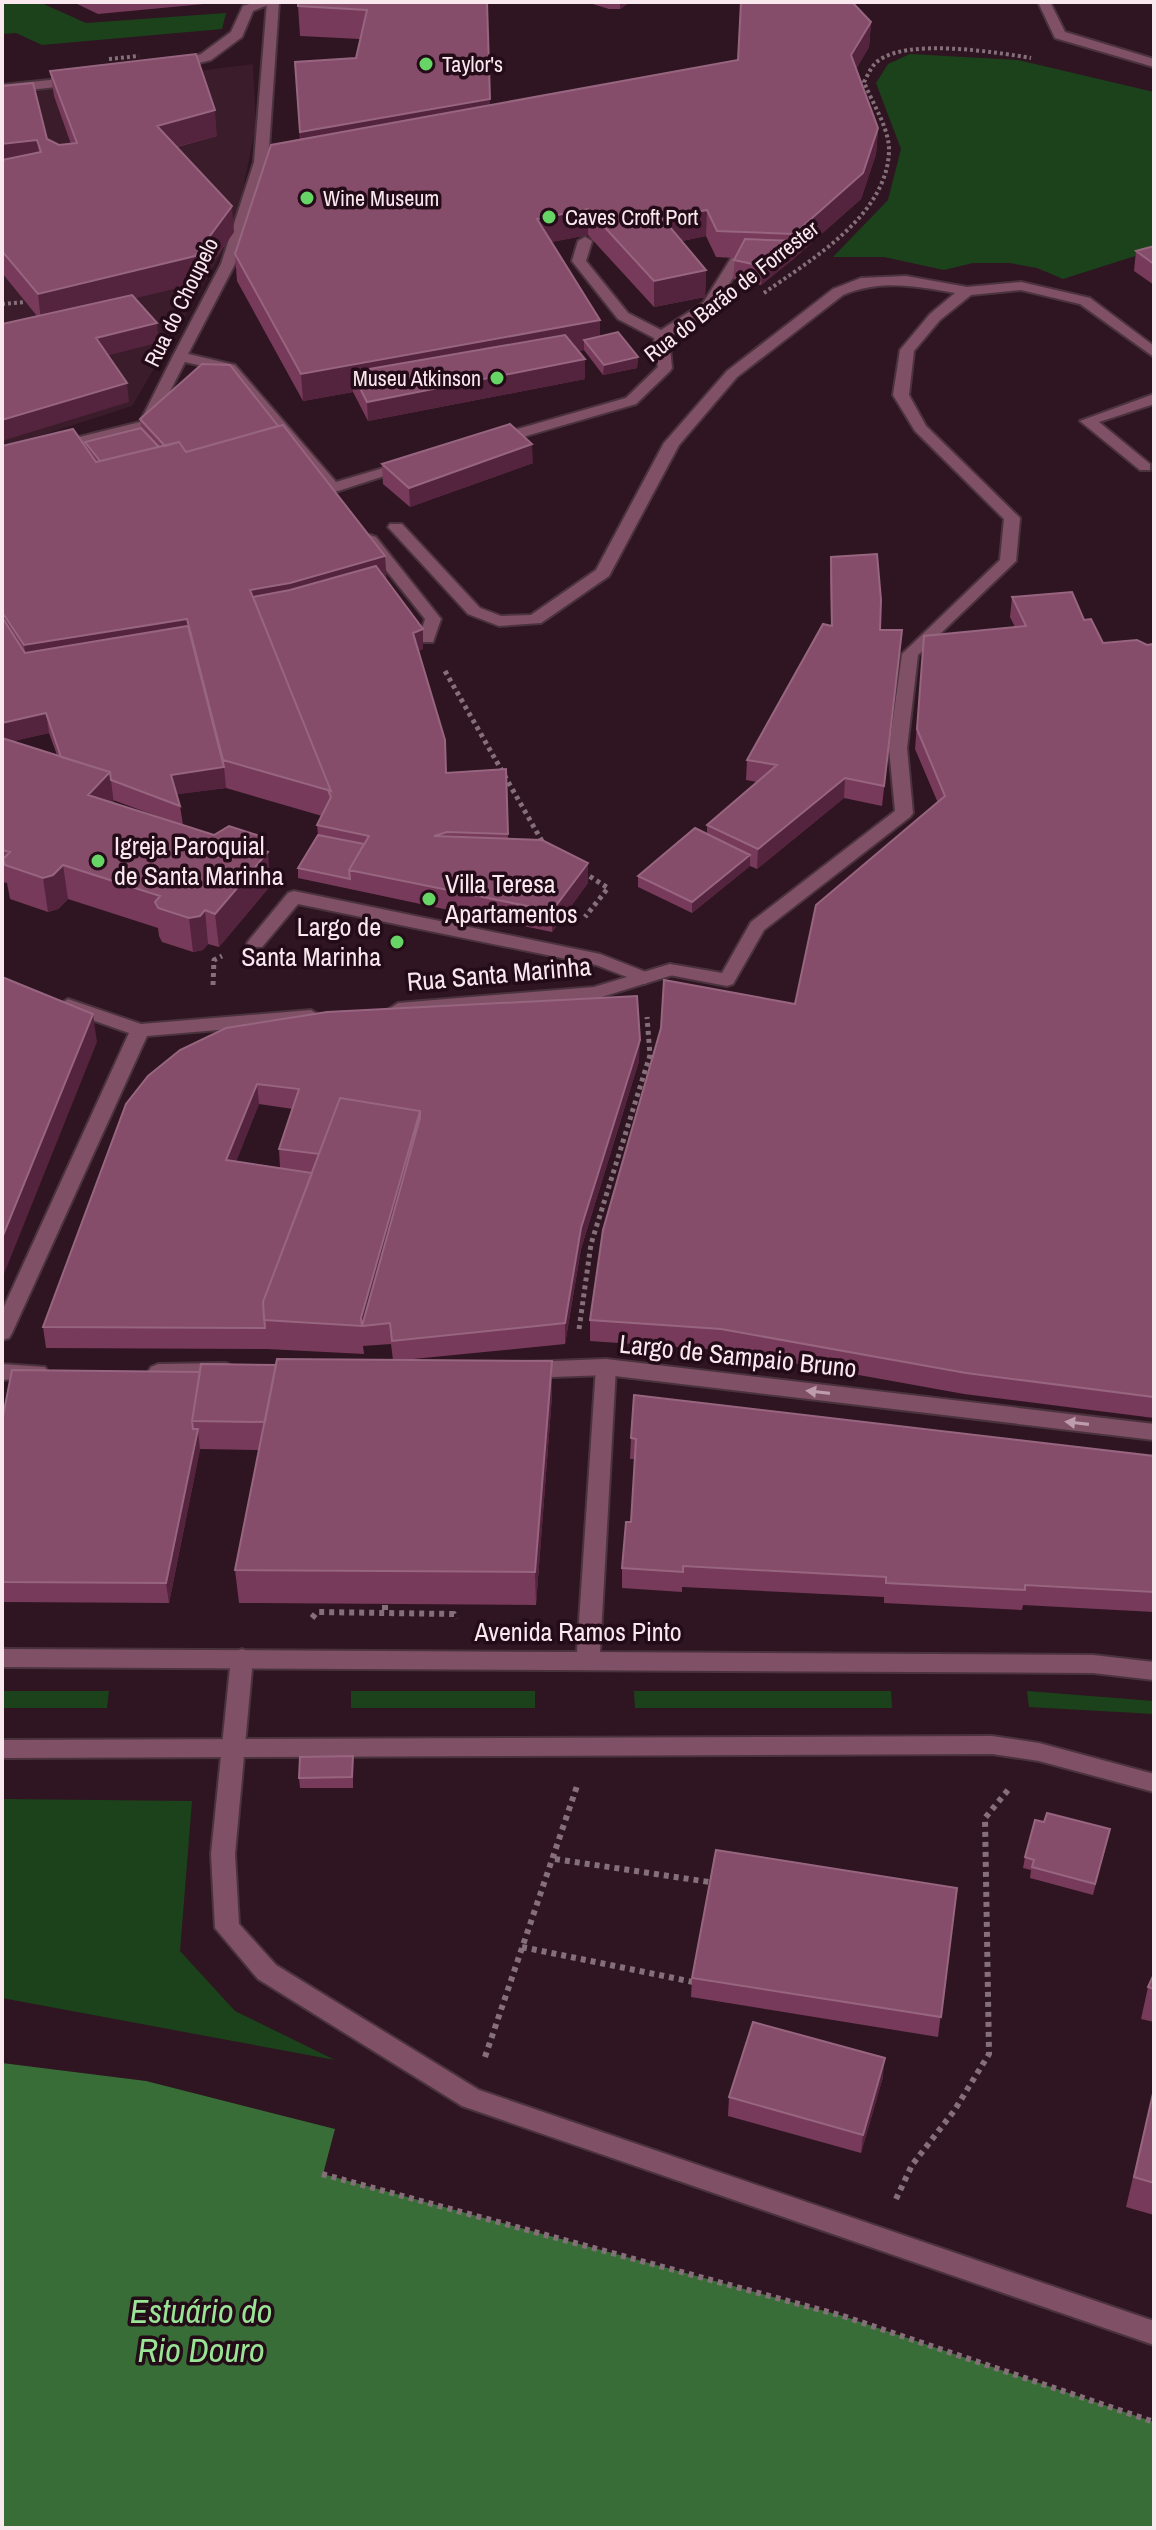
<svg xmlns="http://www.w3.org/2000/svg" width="1156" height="2530" font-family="'Archivo Narrow',sans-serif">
  <rect width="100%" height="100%" fill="#2e1521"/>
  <!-- built -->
  <path fill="#3b1c2b" d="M 253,64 L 256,126 L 234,232 L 132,406 L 2,448 L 2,96 Z"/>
  <!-- green -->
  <path fill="#1c421c" d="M 2,2 L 39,2 L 86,23 L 226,13 L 222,29 L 42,45 L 16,33 L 2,34 Z
    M 910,54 L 1018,60 L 1154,92 L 1154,250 L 1063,279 L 1037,268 L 1009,263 L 973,263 L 944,270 L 884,257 L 833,257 L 888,200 L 901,149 L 876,83 L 888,64 Z
    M 2,1691 L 109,1691 L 107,1708 L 2,1708 Z
    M 351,1691 L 535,1691 L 535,1708 L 351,1708 Z
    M 634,1691 L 891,1691 L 892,1708 L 635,1708 Z
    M 1027,1691 L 1154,1701 L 1154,1714 L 1029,1707 Z
    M 2,1799 L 192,1801 L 180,1951 L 235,2011 L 335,2060 L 2,1998 Z"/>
  <!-- water -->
  <path fill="#396d38" d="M 2,2063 L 146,2081 L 335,2129 L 323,2174 L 843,2316 L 1154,2422 L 1154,2528 L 2,2528 Z"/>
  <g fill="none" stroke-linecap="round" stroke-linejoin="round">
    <!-- service casing -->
    <g stroke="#4b333e" stroke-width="4">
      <path id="service" d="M 256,2 L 275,2 L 253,11 L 242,37 L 211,60 L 167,71 L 167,65 L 201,54 L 231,32 L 243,6 Z
        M 1038,2 L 1050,2 L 1065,32 L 1154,59 L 1154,67 L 1055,38 Z
        M 78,77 L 83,78 L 83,84 L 2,93 L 2,85 Z
        M 585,237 L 592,241 L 586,261 L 628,313 L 661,330 L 703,303 L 733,255 L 738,254 L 745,258 L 714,309 L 669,338 L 672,368 L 665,372 L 658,368 L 654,338 L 618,319 L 572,261 L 578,241 Z
        M 906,276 L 967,287 L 1021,282 L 1090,298 L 1154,346 L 1154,357 L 1080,304 L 1021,290 L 971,295 L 940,320 L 914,351 L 909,395 L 926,426 L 1020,518 L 1016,561 L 918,655 L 907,748 L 913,813 L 910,817 L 764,930 L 733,984 L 727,986 L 664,974 L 661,970 L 670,964 L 722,973 L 751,922 L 895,811 L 889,748 L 902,654 L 1000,560 L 1004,519 L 915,431 L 893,395 L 900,350 L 930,314 L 955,293 C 916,286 880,279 843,295 L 737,377 L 679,445 L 609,576 L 541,623 L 499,626 L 468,614 L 388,527 L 390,524 L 402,524 L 480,608 L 501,616 L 531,615 L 596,570 L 664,443 L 727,371 L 833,289 L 861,278 Z
        M 1154,394 L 1154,404 L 1099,422 L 1150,464 L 1150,470 L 1140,470 L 1080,421 Z
        M 370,535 L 376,537 L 441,619 L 433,642 L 421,642 L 419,639 L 425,619 L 362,540 Z
        M 294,891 L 600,954 L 651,974 L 654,978 L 645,984 L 596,965 L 298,904 L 262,947 L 250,947 L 247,943 L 250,939 L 288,893 Z
        M 606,1359 L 1154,1424 L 1154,1440 L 606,1375 L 526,1378 L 519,1375 L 516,1370 L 519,1365 L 526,1362 Z
        M 226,1363 L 233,1366 L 236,1371 L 233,1376 L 226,1379 L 158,1380 L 151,1377 L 148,1372 L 151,1367 L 158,1364 Z
        M 2,1364 L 45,1367 L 48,1372 L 45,1377 L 2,1380 Z
        M 242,1649 L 250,1652 L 253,1658 L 235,1854 L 239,1924 L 276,1965 L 479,2090 L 1154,2321 L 1154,2345 L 462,2106 L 258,1979 L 215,1928 L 211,1854 L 231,1658 L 234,1652 Z"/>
    </g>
    <!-- pedestrian casing -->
    <g stroke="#4b333e" stroke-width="4">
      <path id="pedestrian" d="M 267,2 L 279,2 L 268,162 L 235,264 L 187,356 L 185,359 L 175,359 L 173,356 L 221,264 L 254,162 Z
        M 992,1736 L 1039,1743 L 1154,1774 L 1154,1792 L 1039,1761 L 992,1754 L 2,1758 L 2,1740 Z"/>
    </g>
    <!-- minor casing -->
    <g stroke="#4b333e" stroke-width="4">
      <path id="minor" d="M 180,352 L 235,365 L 336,482 L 407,461 L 415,466 L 338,491 L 328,491 L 225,371 L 185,362 L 151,428 L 2,466 L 2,456 L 140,422 L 173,356 Z
        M 665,364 L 672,368 L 670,371 L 636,404 L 495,445 L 487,440 L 490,437 L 626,398 L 660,365 Z
        M 670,964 L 679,970 L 676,974 L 595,999 L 398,1015 L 389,1009 L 398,1003 L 594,987 Z
        M 68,999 L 141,1024 L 311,1010 L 320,1016 L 311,1022 L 147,1036 L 12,1333 L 9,1338 L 2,1340 L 2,1311 L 129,1033 L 61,1009 L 59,1005 Z
        M 606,1359 L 613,1362 L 616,1367 L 600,1652 L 1093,1655 L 1154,1662 L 1154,1680 L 1093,1673 L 2,1667 L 2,1649 L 577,1652 L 596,1367 L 599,1362 Z"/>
    </g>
    <!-- path-far2 -->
    <path stroke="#856f79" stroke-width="4" stroke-dasharray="3 3" stroke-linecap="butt" d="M 109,59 L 139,56
      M 764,293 C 810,260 886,217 889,152 C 890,129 872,103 864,82 C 868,75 871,66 878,61 C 907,38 995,52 1031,58
      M 2,304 L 25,302"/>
    <!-- path-far1 -->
    <path stroke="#856f79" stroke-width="5" stroke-dasharray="4 4" stroke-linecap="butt" d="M 445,671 L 543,843
      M 583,872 L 608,888 L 585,917
      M 213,985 L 214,960 L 222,956
      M 579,1329 L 591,1244 L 650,1055 L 647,1017"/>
    <!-- path -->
    <path stroke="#856f79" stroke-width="6" stroke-dasharray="5 5" stroke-linecap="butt" d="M 385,1605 L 385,1613
      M 312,1618 L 317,1612 L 454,1614 L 456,1619
      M 555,1859 L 716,1883
      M 522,1947 L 698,1983
      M 485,2057 L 577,1786
      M 322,2174 L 843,2316 L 1154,2422
      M 896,2199 L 912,2165 L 954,2111 L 989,2054 L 985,1818 L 1008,1790"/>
    <!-- service -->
    <use href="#service" fill="#805067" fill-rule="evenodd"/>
    <!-- pedestrian -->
    <use href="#pedestrian" fill="#805067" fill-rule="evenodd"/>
    <!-- minor -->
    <use href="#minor" fill="#805067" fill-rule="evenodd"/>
  </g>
  <!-- wall -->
  <path fill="#773a5a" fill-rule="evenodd" d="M 73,2 L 225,2 L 98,14 Z
    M 487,2 L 490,105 L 738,60 L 871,22 L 869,47 L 856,69 L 878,128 L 876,154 L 861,199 L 792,260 L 761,285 L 733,279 L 735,258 L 716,257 L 706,236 L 682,241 L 706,270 L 705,297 L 654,307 L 588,235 L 551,242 L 600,320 L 600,336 L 638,357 L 637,368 L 603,375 L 584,350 L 578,351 L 585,359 L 585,379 L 368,421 L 353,392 L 303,401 L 237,281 L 235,254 L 300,140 L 295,62 L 356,58 L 360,39 L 300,36 L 298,6 Z
    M 586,2 L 630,2 L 620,9 L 609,9 Z
    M 50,71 L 217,136 L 177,147 L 234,232 L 198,283 L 134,298 L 159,342 L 108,355 L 129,402 L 37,316 L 2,273 L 2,86 L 47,139 L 59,145 L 71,144 L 54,96 Z
    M 1154,246 L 1154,285 L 1134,271 L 1136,251 Z
    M 140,419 L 386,580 L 423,649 L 418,651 L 446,773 L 506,769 L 508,839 L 588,883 L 552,932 L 298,878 L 298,868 L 318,835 L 317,825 L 322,816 L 226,788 L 177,794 L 180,806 L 183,825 L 263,850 L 271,885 L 219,947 L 208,944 L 203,950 L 193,952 L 162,942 L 159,936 L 158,928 L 68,899 L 58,909 L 48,912 L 10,899 L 7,883 L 2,882 L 2,446 L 86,448 L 85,442 L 141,428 ZM 49,733 L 57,755 L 13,741 ZM 113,800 L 170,821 L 114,804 Z
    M 533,463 L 410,507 L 383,484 L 382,464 Z
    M 831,557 L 880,630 L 902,630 L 882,806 L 844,798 L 757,869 L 750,866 L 692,913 L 638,887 L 638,876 L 707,834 L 707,825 L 757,782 L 746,780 L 747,760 L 831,625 L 830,577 Z
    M 1012,597 L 1084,620 L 1103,643 L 1154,644 L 1154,1418 L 964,1394 L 720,1350 L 590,1341 L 590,1320 L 795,1004 L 938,803 L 915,749 L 924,636 L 1015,627 L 1010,617 Z
    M 639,1061 L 581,1249 L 565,1344 L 403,1360 L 552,1361 L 552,1395 L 536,1605 L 239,1603 L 235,1570 L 259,1450 L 200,1449 L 169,1603 L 2,1602 L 2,1421 L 200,1372 L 276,1365 L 393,1360 L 391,1344 L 363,1346 L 364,1354 L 267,1349 L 46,1348 L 43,1327 L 148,1076 ZM 259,1104 L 293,1109 L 279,1149 L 280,1168 L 236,1161 Z
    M 631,1438 L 1154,1456 L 1154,1612 L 1023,1605 L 1022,1610 L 884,1603 L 884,1597 L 682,1587 L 682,1592 L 622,1588 L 622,1568 L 631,1522 L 635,1459 L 630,1459 Z
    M 353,1756 L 353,1788 L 300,1788 L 299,1778 Z
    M 1044,1822 L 1110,1829 L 1093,1895 L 1030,1878 L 1031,1870 L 1023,1868 L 1025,1857 Z
    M 957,1888 L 938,2037 L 691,1997 L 692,1978 Z
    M 1154,1974 L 1154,2022 L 1141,2019 L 1148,1987 Z
    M 883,2077 L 861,2153 L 728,2116 L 729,2097 Z
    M 1154,2088 L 1154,2215 L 1126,2207 Z"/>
  <!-- shaded-wall -->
  <path fill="#54233d" d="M 620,2 L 630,2 L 620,9 Z
    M 871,22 L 869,47 L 850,80 L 851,55 Z
    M 490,99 L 490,130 L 302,163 L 300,132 Z
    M 215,110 L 217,136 L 160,151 L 157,126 Z
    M 878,128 L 876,154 L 861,199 L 792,260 L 761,285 L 762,266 L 793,241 L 794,234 Z
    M 37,140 L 41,165 L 2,170 L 2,144 Z
    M 232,206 L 234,232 L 198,283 L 41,321 L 38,294 Z
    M 588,209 L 588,235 L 537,245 L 537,219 Z
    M 707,210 L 706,236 L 663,245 L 663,219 Z
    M 706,270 L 705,297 L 654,307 L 654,281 Z
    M 600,320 L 600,347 L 584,340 L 584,350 L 361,390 L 352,372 L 353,392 L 303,401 L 301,374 Z
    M 157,323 L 159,342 L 98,358 L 96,338 Z
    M 638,357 L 637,368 L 603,375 L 604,365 Z
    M 585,359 L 585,379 L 368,421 L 367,402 Z
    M 127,383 L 129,402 L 2,441 L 2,420 Z
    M 532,444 L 533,463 L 410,507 L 409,488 Z
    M 385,556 L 387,584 L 258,616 L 250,590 Z
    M 187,619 L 190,646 L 28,673 L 24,645 Z
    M 423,629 L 423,649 L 414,653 L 413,633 Z
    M 46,713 L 49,733 L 2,744 L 2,723 Z
    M 224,767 L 226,788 L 173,795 L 171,775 Z
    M 110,772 L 114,805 L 88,795 Z
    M 845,778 L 844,798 L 757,869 L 758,849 Z
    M 263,843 L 264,857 L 268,852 L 271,885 L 219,947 L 215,914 Z
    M 750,855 L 750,866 L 692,913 L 692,902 Z
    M 588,863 L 588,883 L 552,932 L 552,911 Z
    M 63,865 L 68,899 L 58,909 L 48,912 L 43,878 Z
    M 205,910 L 208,944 L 203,950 L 193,952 L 189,918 Z
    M 93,1014 L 97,1042 L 2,1279 L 2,1238 Z
    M 640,1040 L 639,1061 L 581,1249 L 565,1344 L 565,1323 L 581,1228 Z
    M 257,1084 L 259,1104 L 229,1180 L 226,1160 Z
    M 420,1111 L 421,1139 L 362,1326 L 361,1318 Z
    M 552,1361 L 552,1395 L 536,1605 L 535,1572 Z
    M 198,1429 L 200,1450 L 169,1603 L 166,1583 Z
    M 885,2058 L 883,2077 L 861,2153 L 863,2135 Z"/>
  <!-- building -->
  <path fill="#854d6a" stroke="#97657f" stroke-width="2" d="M 298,2 L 487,2 L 490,99 L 300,132 L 295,62 L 356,58 L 367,10 L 298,6 Z
    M 741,2 L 852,2 L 871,22 L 851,55 L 878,128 L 863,173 L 794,234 L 717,231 L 707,210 L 663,219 L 706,270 L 654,281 L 588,209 L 537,219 L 600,320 L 301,374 L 235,254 L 271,145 L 738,60 Z
    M 196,54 L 215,110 L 157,126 L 232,206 L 195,256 L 38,294 L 2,251 L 2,160 L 41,152 L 37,140 L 2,144 L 2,86 L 33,83 L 47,139 L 59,145 L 77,143 L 50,71 Z
    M 745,239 L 793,241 L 762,266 L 734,260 Z
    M 1154,246 L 1154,264 L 1136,251 Z
    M 132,295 L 157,323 L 96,338 L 127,383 L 2,420 L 2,324 Z
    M 618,332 L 638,357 L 604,365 L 584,340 Z
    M 565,335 L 585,359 L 367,402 L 352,372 Z
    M 202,364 L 230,365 L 278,426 L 186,452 L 179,442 L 165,446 L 140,419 Z
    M 510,424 L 532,444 L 409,488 L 382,464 Z
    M 283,425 L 385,556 L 290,583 L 250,590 L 331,791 L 223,760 L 187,619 L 24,645 L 2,612 L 2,446 L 73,429 L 96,462 L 179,442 L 186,452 Z
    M 141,428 L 159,447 L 100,461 L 85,442 Z
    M 877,554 L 881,600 L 880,630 L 902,630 L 884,786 L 845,778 L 758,849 L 707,825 L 777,765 L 747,760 L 823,624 L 832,626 L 831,557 Z
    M 376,566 L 423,629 L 413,633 L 445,740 L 446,773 L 506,769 L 508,834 L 447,832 L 434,836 L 542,840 L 588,863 L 552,911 L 349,870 L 369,836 L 317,825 L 331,797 L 328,790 L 331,791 L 253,597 L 290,590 Z
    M 1072,592 L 1084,620 L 1091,619 L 1103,643 L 1137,640 L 1147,645 L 1154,644 L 1154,1397 L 966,1373 L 721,1329 L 590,1320 L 603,1230 L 661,1028 L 664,980 L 795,1004 L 816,905 L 945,796 L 917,729 L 924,636 L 1026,626 L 1012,597 Z
    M 2,617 L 25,653 L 188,626 L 224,767 L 171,775 L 180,806 L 111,780 L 110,772 L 61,757 L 46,713 L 2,723 Z
    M 2,738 L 110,772 L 88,795 L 214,835 L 229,826 L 260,836 L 263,843 L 258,848 L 268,852 L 215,914 L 205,910 L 200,916 L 189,918 L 158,908 L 155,902 L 160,896 L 63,865 L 53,875 L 43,878 L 5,865 L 3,859 L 10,852 L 2,850 Z
    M 695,828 L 750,855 L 692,902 L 638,876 Z
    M 318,835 L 364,844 L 349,870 L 350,879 L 298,868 Z
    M 2,977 L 93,1014 L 2,1238 Z
    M 637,996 L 640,1040 L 581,1228 L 565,1323 L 392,1341 L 390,1323 L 362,1326 L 420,1118 L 420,1111 L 340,1098 L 319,1154 L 279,1149 L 299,1089 L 257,1084 L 226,1160 L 312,1173 L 263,1302 L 265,1328 L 43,1327 L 126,1104 L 148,1076 L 180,1050 L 226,1028 L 327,1012 Z
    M 340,1098 L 420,1111 L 361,1318 L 362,1326 L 264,1320 L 263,1302 Z
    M 277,1359 L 552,1361 L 535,1572 L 235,1570 Z
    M 201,1364 L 276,1365 L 265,1422 L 192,1421 Z
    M 12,1370 L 200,1372 L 192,1421 L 193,1429 L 198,1429 L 166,1583 L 2,1582 L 2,1421 Z
    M 634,1395 L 1154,1456 L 1154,1592 L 1025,1585 L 1025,1590 L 886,1583 L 886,1577 L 683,1566 L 683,1572 L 622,1568 L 626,1522 L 631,1522 L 636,1439 L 631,1438 Z
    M 353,1756 L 352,1777 L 299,1778 L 300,1757 Z
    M 1047,1813 L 1110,1829 L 1095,1884 L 1032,1867 L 1034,1860 L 1025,1857 L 1035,1820 L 1044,1822 Z
    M 716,1850 L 957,1888 L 941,2017 L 692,1978 Z
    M 1154,1974 L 1154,1989 L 1148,1987 Z
    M 753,2022 L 885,2058 L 863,2135 L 729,2097 Z
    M 1154,2089 L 1154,2183 L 1134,2177 Z"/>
  <!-- one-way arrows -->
  <defs><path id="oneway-solid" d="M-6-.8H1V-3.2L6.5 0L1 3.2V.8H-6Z" transform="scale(2)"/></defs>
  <g fill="#bd9cab">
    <use href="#oneway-solid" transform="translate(818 1392) rotate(-173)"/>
    <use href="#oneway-solid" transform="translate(1077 1423) rotate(-173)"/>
  </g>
  <!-- markers -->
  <g fill="#67d466" stroke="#230c18" stroke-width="3">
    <circle cx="426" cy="64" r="8"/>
    <circle cx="307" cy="198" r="8"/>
    <circle cx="549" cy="217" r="8"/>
    <circle cx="497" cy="378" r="8"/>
    <circle cx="98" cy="861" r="8"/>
    <circle cx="429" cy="899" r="8"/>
    <circle cx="397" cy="942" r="8"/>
  </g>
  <g text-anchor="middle" stroke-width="7" stroke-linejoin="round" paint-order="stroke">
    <!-- far-poi labels -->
    <g font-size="22" fill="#fae8ef" stroke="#230c18" text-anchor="start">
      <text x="442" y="72">Taylor's</text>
      <text x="323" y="206">Wine Museum</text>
      <text x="565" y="225">Caves Croft Port</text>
      <text x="481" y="386" text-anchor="end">Museu Atkinson</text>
    </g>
    <!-- far-street labels -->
    <g font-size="22" fill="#fae8ef" stroke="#230c18">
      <text transform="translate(731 291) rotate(-38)" y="8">Rua do Barão de Forrester</text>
      <text transform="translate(181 302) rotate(-64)" y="8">Rua do Choupelo</text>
    </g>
    <!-- poi labels -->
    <g font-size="26" fill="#fae8ef" stroke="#230c18" text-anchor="start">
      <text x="114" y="855">Igreja Paroquial<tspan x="114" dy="30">de Santa Marinha</tspan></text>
      <text x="445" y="893">Villa Teresa<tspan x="445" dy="30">Apartamentos</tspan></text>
      <text x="381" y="936" text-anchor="end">Largo de<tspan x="381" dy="30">Santa Marinha</tspan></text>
    </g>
    <!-- street labels -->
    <g font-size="26" fill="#fae8ef" stroke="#230c18">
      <text transform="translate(499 974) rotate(-5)" y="9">Rua Santa Marinha</text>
      <text transform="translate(738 1356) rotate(6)" y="9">Largo de Sampaio Bruno</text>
      <text x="578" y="1641">Avenida Ramos Pinto</text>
    </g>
    <!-- near-water labels -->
    <g font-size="34" font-style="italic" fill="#9ae496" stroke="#230c18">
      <text x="201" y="2323">Estuário do<tspan x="201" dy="39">Rio Douro</tspan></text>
    </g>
  </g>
  <!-- border -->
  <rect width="1156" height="2530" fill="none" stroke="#fae8ef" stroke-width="8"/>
</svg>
